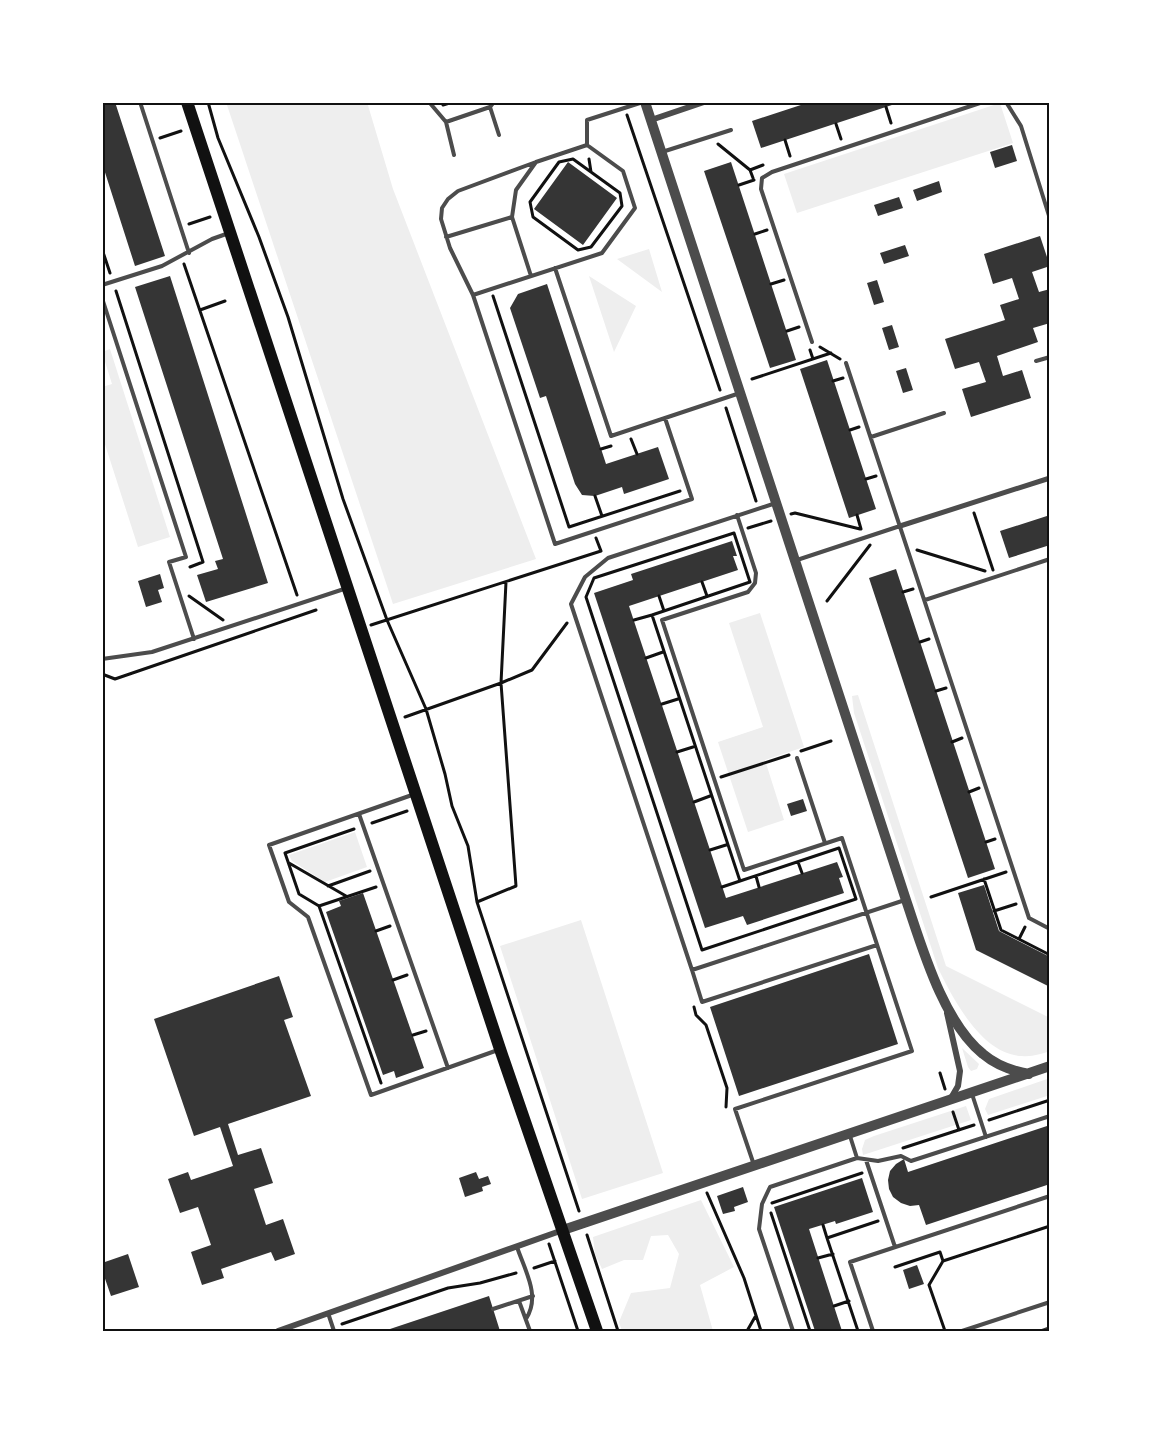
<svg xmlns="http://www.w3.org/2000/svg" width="1152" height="1433" font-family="'DM Sans',sans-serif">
  <rect width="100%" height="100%" fill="#fff"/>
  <!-- green -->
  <path fill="#eee" d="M 226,102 L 367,102 L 393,189 L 536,559 L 393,604 Z
    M 1000,103 L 1013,143 L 797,213 L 784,174 Z
    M 649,249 L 662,292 L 617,259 Z
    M 589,276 L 636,306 L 614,352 Z
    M 110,349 L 170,537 L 138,547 L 102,435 L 102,387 L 112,384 L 102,352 Z
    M 760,613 L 804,747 L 765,760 L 784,820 L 748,832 L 718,742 L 763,727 L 729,623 Z
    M 858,695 L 946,966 L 1050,1018 L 1050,1051 C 1041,1054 1032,1057 1022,1056 C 982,1055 953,999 938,968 L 854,713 L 852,696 Z
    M 355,832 L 367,867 L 325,882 L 292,861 L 289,855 Z
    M 581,920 L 663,1173 L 582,1199 L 500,946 Z
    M 962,1048 L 979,1064 L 977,1069 L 971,1071 L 968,1067 Z
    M 1050,1078 L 1050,1095 L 988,1115 L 985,1109 L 989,1099 Z
    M 966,1106 L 971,1120 L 863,1155 L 862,1149 L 865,1140 L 874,1136 Z
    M 701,1200 L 734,1267 L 700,1285 L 713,1331 L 622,1331 L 619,1322 L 631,1293 L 670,1288 L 679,1254 L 668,1235 L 651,1236 L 643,1260 L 624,1260 L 602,1269 L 595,1254 L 593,1237 Z"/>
  <!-- building -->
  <path fill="#353535" d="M 102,102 L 115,102 L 165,256 L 135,266 L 102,163 Z
    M 810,102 L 901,102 L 761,148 L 752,121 Z
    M 1012,145 L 1017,161 L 995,168 L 990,152 Z
    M 568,162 L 617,198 L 583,245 L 534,209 Z
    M 731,162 L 796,360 L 770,368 L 704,171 Z
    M 939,181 L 942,192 L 917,201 L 913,190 Z
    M 899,197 L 903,208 L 878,216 L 874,205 Z
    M 1040,236 L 1050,266 L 1032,272 L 1039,292 L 1050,289 L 1050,323 L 1033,328 L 1038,342 L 997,356 L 1003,376 L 1022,370 L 1031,398 L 971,417 L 962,389 L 986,382 L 979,362 L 955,369 L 945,339 L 1005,320 L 1000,305 L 1019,299 L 1012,278 L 993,284 L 984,254 Z
    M 905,245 L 909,256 L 884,264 L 880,253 Z
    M 170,276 L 268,583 L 206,602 L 197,575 L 218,569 L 215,561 L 223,559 L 135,287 Z
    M 877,280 L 884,302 L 874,305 L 867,283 Z
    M 547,284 L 606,464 L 658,447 L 669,479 L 624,494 L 622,487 L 595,496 L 582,495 L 575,484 L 546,396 L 540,398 L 510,308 L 518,294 Z
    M 892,325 L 899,347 L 889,350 L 882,328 Z
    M 827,360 L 876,509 L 849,518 L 800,369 Z
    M 906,368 L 913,390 L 903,393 L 896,371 Z
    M 1050,515 L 1050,545 L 1009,558 L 1000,531 Z
    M 732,541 L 737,556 L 733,556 L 738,570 L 629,606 L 726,898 L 837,862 L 843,877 L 839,878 L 844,893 L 747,925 L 743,916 L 705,928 L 594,593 L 633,580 L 631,574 Z
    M 896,569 L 995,869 L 968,878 L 869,578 Z
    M 160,574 L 164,588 L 158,590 L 162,602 L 146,607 L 138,581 Z
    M 803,799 L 807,811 L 791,816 L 787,804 Z
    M 984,885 L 999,931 L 1050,957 L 1050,987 L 976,950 L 958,893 Z
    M 363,893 L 424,1068 L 396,1078 L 394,1071 L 383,1075 L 326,912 L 341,906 L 339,901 Z
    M 869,954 L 898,1044 L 739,1096 L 710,1007 Z
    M 279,976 L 293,1017 L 284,1020 L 311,1096 L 228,1124 L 238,1155 L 261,1148 L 273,1183 L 254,1189 L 266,1225 L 283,1219 L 295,1254 L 275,1261 L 271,1252 L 221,1269 L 224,1278 L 202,1285 L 191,1252 L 211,1245 L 198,1207 L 180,1213 L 168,1179 L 188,1172 L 191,1180 L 233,1166 L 220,1127 L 194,1136 L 154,1019 Z
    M 1050,1125 L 1050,1184 L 926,1225 L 919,1205 L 910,1206 L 901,1203 L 893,1197 L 889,1189 L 888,1180 L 890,1171 L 896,1164 L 904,1159 L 908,1172 Z
    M 476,1172 L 479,1179 L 488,1176 L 491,1184 L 482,1187 L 483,1191 L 465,1197 L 459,1178 Z
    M 862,1178 L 873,1212 L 836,1224 L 835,1221 L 809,1229 L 842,1331 L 815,1331 L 774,1207 Z
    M 743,1187 L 748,1202 L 734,1207 L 735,1211 L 723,1214 L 717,1196 Z
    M 128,1254 L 139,1287 L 111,1296 L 102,1270 L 102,1263 Z
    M 917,1265 L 924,1284 L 909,1289 L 903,1270 Z
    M 489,1296 L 500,1331 L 384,1331 Z
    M 1050,1326 L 1050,1331 L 1036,1331 Z"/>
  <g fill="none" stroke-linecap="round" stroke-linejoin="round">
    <!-- path -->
    <path stroke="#111" stroke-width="3" d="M 208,102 L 218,138 L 259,237 L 288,317 L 343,499 L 387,620 L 426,709 L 445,774 L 452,806 L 468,846 L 477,902
      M 443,105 L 453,102
      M 886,107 L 891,123
      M 627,115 L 720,390
      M 836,124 L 841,139
      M 160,138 L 181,131
      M 785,140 L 790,156
      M 718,144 L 750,170 L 753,178
      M 573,159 L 620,193 L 622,206 L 591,247 L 578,250 L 533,217 L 530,202 L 559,162 Z
      M 589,159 L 591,172
      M 750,170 L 763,165
      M 739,185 L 754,180
      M 189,224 L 210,217
      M 755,234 L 767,230
      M 102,249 L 110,273
      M 184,264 L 297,595
      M 771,284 L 784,280
      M 116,291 L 203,562 L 190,567
      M 493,296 L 569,527 L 680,491
      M 200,310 L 225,301
      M 787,331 L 799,327
      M 820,347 L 840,359
      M 810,350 L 813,359
      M 752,379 L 831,353
      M 833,381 L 843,378
      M 726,408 L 756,501
      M 850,430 L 859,427
      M 631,439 L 637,454
      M 601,449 L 611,446
      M 866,479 L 876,476
      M 595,496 L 602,516
      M 974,513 L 993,570
      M 791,514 L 795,513 L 860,529
      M 857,515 L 861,529
      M 748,528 L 771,521
      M 734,533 L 750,582 L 652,615 L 740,881 L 839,848 L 856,899 L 702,950 L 586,597 L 594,578 Z
      M 596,538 L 601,551
      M 917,550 L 985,571
      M 506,582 L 501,683 L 516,886 L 477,902 L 579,1211
      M 702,582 L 707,596
      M 903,592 L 913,589
      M 189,596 L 223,620
      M 659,596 L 664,611
      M 827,601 L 870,545
      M 634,620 L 652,615
      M 371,625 L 601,551
      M 920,642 L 929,639
      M 646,658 L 663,652
      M 102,674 L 115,679 L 316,610
      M 936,691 L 946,688
      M 662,704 L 678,699
      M 405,717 L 501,683 L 532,670 L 567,623
      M 952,742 L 962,738
      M 801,751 L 831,741
      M 677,752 L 693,747
      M 721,777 L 789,755
      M 969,792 L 979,788
      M 694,802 L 710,796
      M 372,823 L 407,811
      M 986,842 L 995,839
      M 710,850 L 726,845
      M 798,862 L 802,873
      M 289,863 L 346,896
      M 756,876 L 759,887
      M 984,879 L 1001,930 L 1050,955
      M 328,886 L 370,871
      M 376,887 L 319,906 L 381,1083
      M 722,887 L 740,881
      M 931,897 L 1006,872
      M 319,906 L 299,894 L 285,853 L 354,829
      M 994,911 L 1016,904
      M 376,931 L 390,926
      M 1019,939 L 1025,927
      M 393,980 L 407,975
      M 694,1007 L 696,1015 L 706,1025 L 727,1088 L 726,1107
      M 413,1035 L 426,1031
      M 940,1073 L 945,1089
      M 953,1112 L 959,1130
      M 989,1120 L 1050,1100
      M 903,1148 L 974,1125
      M 707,1193 L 744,1278 L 761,1331
      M 772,1203 L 862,1173
      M 771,1213 L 810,1331
      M 823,1225 L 827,1238
      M 587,1235 L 618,1331
      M 549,1244 L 578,1331
      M 818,1258 L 833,1254
      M 895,1267 L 940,1252 L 943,1261
      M 534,1268 L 555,1261
      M 834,1306 L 849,1301
      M 342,1324 L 448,1288 L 480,1283 L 516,1273
      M 747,1331 L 755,1317
      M 858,1331 L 827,1238 L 878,1221
      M 945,1331 L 929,1285 L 943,1261 L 1050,1226"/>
    <!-- service -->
    <path stroke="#4c4c4c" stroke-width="4" d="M 140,102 L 189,253
      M 429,102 L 446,122 L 454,155
      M 1006,102 L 1021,126 L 1050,219
      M 490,107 L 499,135
      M 446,122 L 490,107 L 494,102
      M 662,152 L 731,130
      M 536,162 L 458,191 L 448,199 L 442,208 L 441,219 L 450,248 L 473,295 L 555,544 L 692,499 L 665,418
      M 446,237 L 512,217
      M 555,268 L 611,436 L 740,393
      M 531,276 L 512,217 L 516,190 L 536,162 L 587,145 L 587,120 L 643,102
      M 102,285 L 162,266 L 212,239 L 229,233
      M 473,295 L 602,253 L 635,208 L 623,171 L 587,145
      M 102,298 L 186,557 L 169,562 L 194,639
      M 812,342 L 761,189 L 762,178 L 772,172 L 983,102
      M 1036,361 L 1050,357
      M 846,363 L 1029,918 L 1050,929
      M 871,437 L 944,413
      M 776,503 L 608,558 L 585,577 L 571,604 L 692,970 L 905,900
      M 737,515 L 756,573 L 755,583 L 748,592 L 662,620 L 744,870 L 842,838 L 912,1051 L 735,1109 L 754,1165
      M 797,560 L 900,526
      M 925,600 L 1050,559
      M 102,659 L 152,652 L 344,589
      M 797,758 L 825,843
      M 412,795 L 269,845 L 289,902 L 308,917 L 371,1095 L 498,1050
      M 359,814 L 448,1068
      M 692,970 L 702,1002 L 877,945
      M 972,1094 L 986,1137
      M 850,1136 L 857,1158
      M 866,1160 L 895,1247
      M 517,1247 C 525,1271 541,1296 526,1319
      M 519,1301 L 530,1331
      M 493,1309 L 533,1296
      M 328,1313 L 334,1331
      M 793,1331 L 759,1229 L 762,1204 L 770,1187 L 857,1158 L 878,1161 L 901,1156 L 911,1161 L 1050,1116
      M 873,1331 L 850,1262 L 1050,1196
      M 962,1331 L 1050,1302"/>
    <!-- pedestrian -->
    <path stroke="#4c4c4c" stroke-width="5" d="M 900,526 L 1050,478"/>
    <!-- minor -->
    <path stroke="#4c4c4c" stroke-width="6" d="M 651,120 L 704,102
      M 947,1013 L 960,1071 L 958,1086 L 951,1098
      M 278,1331 L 563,1230"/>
    <!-- tertiary -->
    <path stroke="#4c4c4c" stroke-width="10" d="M 645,102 L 906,900 C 922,947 943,1022 983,1054 C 996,1065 1012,1071 1029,1074
      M 563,1230 L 1050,1066"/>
    <!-- secondary -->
    <path stroke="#111" stroke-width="12" d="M 187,102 L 500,1049 L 597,1331"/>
  </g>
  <!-- border -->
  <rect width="1152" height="1433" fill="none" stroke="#ffffff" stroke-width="207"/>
  <rect x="104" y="104" width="944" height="1226" fill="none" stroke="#111" stroke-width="2"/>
</svg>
